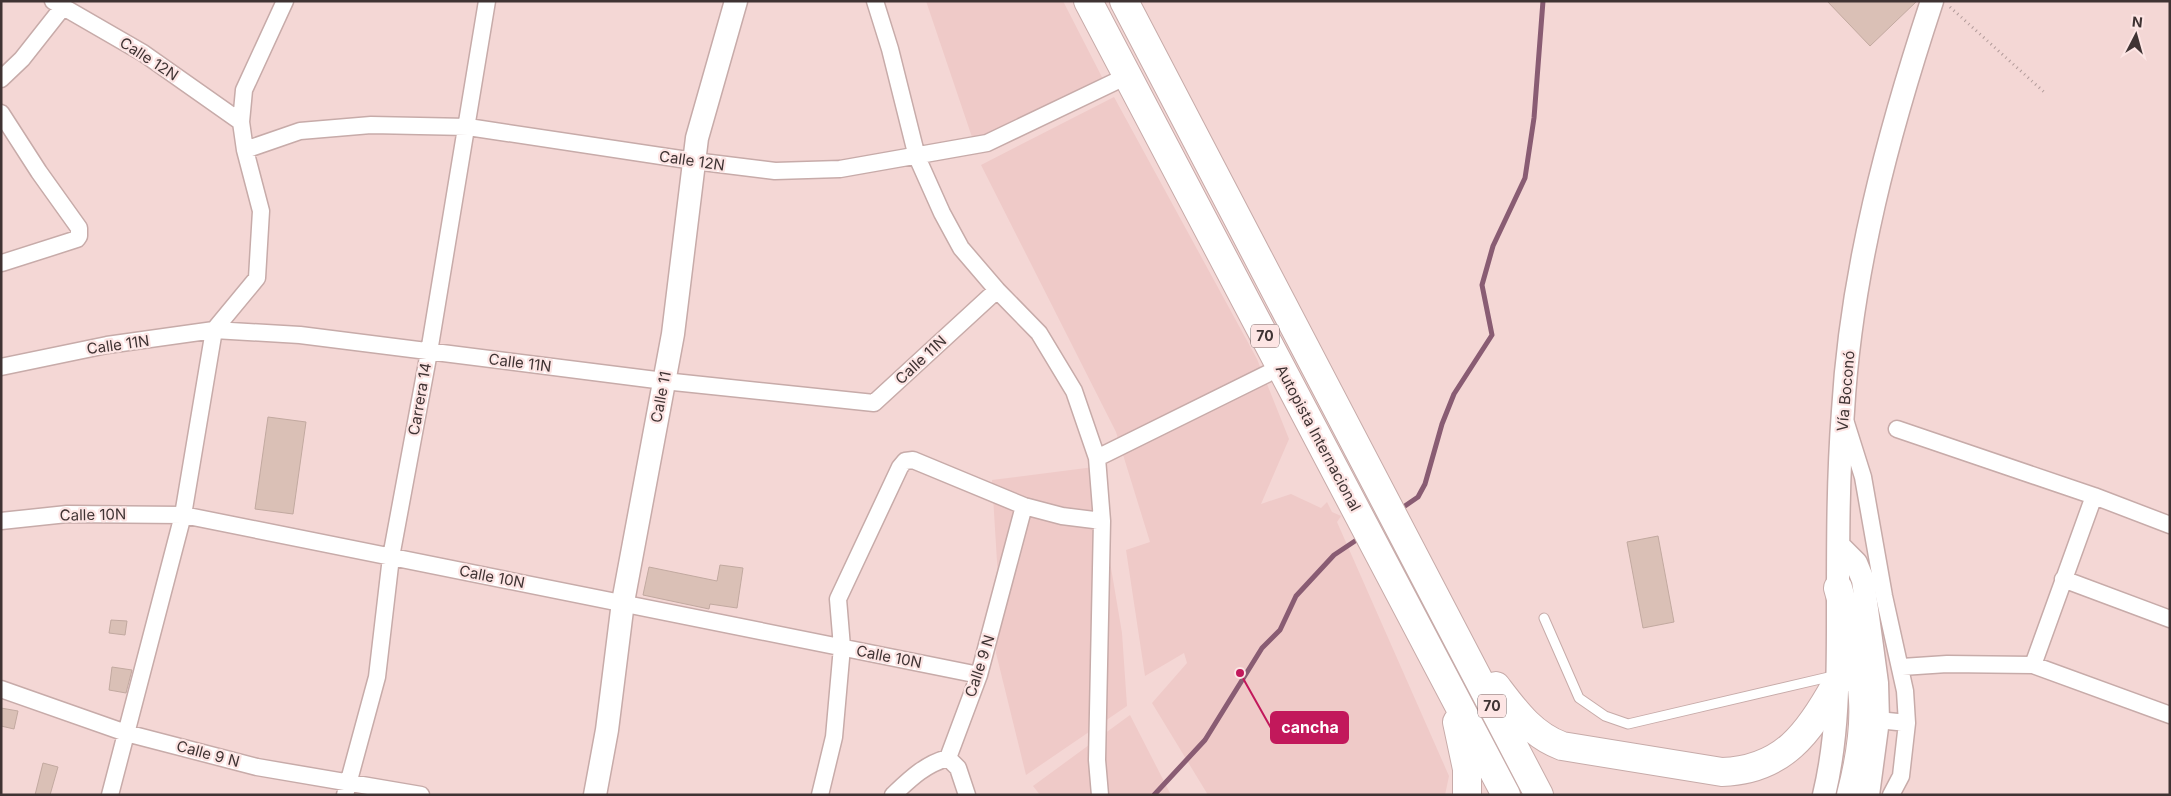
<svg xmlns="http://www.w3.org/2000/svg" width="2171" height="796" font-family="Inter,sans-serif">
  <rect width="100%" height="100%" fill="#f4d7d5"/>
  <!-- built -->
  <path fill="#efcac8" d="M 926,1 L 1063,1 L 1104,81 L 975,146 Z
    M 1114,97 L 1257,359 L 1289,439 L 1261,504 L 1291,494 L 1321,508 L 1327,502 L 1332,512 L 1341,516 L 1337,522 L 1449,776 L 1445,795 L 1208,795 L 1152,703 L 1187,663 L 1184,653 L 1145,676 L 1126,550 L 1150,542 L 1116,432 L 981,165 Z
    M 1094,467 L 1122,633 L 1127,706 L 1026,775 L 996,653 L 999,594 L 992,480 Z
    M 1130,715 L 1171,795 L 1040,795 L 1033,786 Z"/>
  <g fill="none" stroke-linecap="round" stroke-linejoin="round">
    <!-- stream -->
    <path stroke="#895c73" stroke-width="5" d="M 1399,510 L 1418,497 L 1425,484 L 1442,424 L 1454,394 L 1492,335 L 1482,285 L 1493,246 L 1525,178 L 1534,118 L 1543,1
      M 1154,795 L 1205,740 L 1262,648 L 1280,630 L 1296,596 L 1334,555 L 1361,537"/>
  </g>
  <!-- building -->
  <path fill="#dac0b6" stroke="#c2a9a0" d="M 1827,1 L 1917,1 L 1870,46 Z
    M 268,417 L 306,422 L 293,514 L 255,509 Z
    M 1658,536 L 1674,622 L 1643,628 L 1627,542 Z
    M 720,565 L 743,568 L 737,608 L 710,604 L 709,609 L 643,595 L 649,567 L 717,581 Z
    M 111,620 L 127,621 L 125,635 L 109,633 Z
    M 112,667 L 132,670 L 126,693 L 109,690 Z
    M 1,708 L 18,711 L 14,729 L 1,726 Z
    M 43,763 L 58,767 L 50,795 L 35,795 Z"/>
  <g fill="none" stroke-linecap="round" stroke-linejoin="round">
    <!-- lane casing -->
    <g stroke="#c7aba9" stroke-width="11">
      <path id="lane" d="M 1544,618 L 1579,698 L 1605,716 L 1628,724 L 1833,676"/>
    </g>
    <!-- street casing -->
    <g stroke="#c7aba9" stroke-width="19">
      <path id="street" d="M 53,1 L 143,53 L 241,122
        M 875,1 L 890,49 L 917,157 L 942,213 L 961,248 L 997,290 L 1039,333 L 1074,391 L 1097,458 L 1102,521 L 1097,760 L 1100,795
        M 1,79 L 22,59 L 63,7
        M 1,113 L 39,172 L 79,228 L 79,236 L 77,239 L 2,263
        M 245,150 L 300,131 L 371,125 L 468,127 L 694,161 L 775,171 L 840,169 L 987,143 L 1127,76
        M 1,367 L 107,345 L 214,330 L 300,335 L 664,381 L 874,403 L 997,290
        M 1846,423 L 1863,477 L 1884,596 L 1905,691 L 1907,723 L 1901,776 L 1891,795
        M 1897,429 L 2094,496 L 2170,525
        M 1097,458 L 1281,367
        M 1,521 L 67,514 L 183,515 L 979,675
        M 2063,579 L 2170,619
        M 2033,665 L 2094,496
        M 1902,667 L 1947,664 L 2033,665 L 2170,715
        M 1,689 L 126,733 L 257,767 L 421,795
        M 1878,720 L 1907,723
        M 948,758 L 979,675 L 1024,506
        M 948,758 L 958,768 L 967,795
        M 110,795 L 183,515 L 214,330 L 257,278 L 261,211 L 245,150 L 241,122 L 244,90 L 285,1
        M 345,795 L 377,677 L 391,557 L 429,352 L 487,1
        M 820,795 L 834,737 L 842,647 L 838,599 L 900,467 L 905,461 L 913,460 L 1024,506 L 1062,516 L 1102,521
        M 893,795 C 910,779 925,764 948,758"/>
    </g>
    <!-- secondary casing -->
    <g stroke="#c7aba9" stroke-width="25">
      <path id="secondary" d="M 1839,546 L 1856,563 L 1863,580 L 1877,683 L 1878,720 L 1868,795
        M 595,795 L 607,730 L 623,602 L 673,334 L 697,138 L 736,1
        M 1824,795 C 1839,733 1838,668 1838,605 C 1838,541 1838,476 1843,411 C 1851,272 1888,134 1932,1"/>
    </g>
    <!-- highway casing -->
    <g stroke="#c7aba9" stroke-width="30">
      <path id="highway" d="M 1088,1 L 1506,795
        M 1124,1 L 1539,795
        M 1838,588 C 1848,624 1861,662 1863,700 C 1865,731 1859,764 1851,795
        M 1496,686 C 1515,711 1532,735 1562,746 L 1722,772 C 1783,770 1809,733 1836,684
        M 1457,722 L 1467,769 L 1467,795"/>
    </g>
    <!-- path -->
    <path stroke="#b29b9a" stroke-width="3" stroke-dasharray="1 4" stroke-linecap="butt" d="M 1950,7 L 2044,92"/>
    <!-- lane -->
    <use href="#lane" stroke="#fff" stroke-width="9"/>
    <!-- street -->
    <use href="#street" stroke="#fff" stroke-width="16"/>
    <!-- secondary -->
    <use href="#secondary" stroke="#fff" stroke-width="22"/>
    <!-- highway -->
    <use href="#highway" stroke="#fff" stroke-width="28"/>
  </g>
  <g text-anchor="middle" stroke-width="4.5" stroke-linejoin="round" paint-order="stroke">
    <!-- shield labels -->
    <g fill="#fde5e4" stroke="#786868" stroke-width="1">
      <rect x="1251" y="324.5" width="28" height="23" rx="4"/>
      <rect x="1478" y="694.5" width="28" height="23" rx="4"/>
    </g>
    <g font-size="14" font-weight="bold" fill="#3f3333">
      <text x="1265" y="341">70</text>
      <text x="1492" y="711">70</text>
    </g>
    <!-- street labels -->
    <g font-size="15" fill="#3f3333" stroke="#fde5e4">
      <text transform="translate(149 59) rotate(33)" y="5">Calle 12N</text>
      <text transform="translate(692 161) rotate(8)" y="5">Calle 12N</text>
      <text transform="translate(118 345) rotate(-8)" y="5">Calle 11N</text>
      <text transform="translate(921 360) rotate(-43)" y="5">Calle 11N</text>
      <text transform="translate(520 363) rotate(7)" y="5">Calle 11N</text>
      <text transform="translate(1846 391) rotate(-85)" y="5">Vía Boconó</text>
      <text transform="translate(661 397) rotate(-79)" y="5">Calle 11</text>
      <text transform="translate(420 399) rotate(-80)" y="5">Carrera 14</text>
      <text transform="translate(1318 438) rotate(62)" y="5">Autopista Internacional</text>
      <text transform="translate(93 515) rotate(-1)" y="5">Calle 10N</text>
      <text transform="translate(492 577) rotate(11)" y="5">Calle 10N</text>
      <text transform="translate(889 657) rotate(11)" y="5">Calle 10N</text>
      <text transform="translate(980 666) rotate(-72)" y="5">Calle 9 N</text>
      <text transform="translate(208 754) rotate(15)" y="5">Calle 9 N</text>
    </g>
  </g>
  <!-- callouts -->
  <path fill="none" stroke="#c2185b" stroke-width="2" d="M1240 673L1271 728"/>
  <circle fill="#c2185b" stroke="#fde5e4" stroke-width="2" cx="1240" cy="673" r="5"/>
  <rect fill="#c2185b" stroke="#c2185b" stroke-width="2" x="1271" y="712" width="77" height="31" rx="5"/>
  <g font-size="16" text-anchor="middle" font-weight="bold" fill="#fff">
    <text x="1310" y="733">cancha</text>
  </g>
  <!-- border -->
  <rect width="2171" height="796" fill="none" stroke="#3f3333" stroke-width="5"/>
  <!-- north arrow -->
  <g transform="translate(2136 35) rotate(6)" stroke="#fde5e4" stroke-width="4" paint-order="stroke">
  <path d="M0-4L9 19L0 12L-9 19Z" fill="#3f3333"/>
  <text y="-8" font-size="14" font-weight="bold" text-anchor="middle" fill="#3f3333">N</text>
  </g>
</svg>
